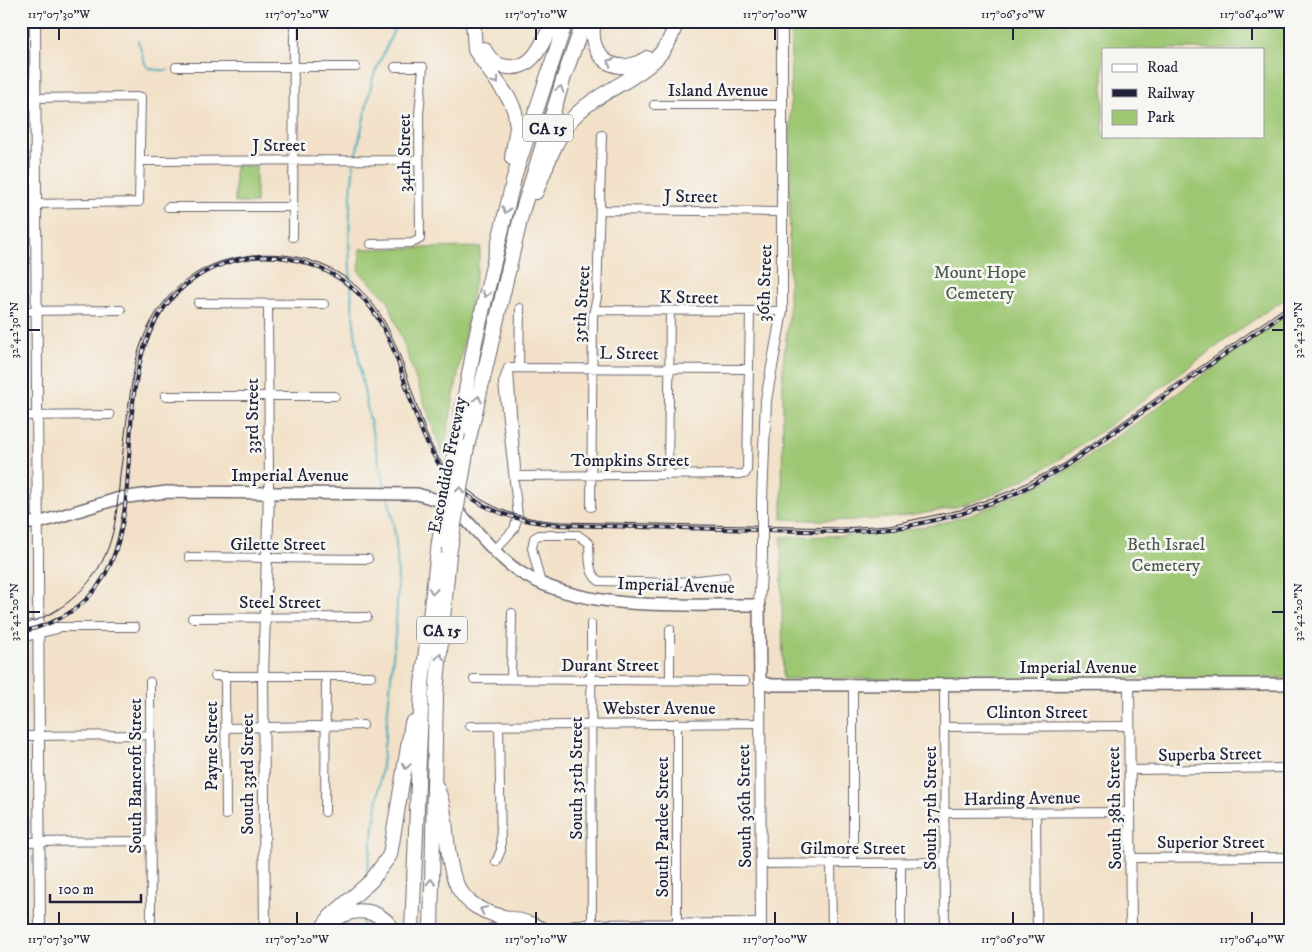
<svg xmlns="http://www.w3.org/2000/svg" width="1312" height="952" font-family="'IM FELL DW Pica',serif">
  <rect width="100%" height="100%" fill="#f6f6f2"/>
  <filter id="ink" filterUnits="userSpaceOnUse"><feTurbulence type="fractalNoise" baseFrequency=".02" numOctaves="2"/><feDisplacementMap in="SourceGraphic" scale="10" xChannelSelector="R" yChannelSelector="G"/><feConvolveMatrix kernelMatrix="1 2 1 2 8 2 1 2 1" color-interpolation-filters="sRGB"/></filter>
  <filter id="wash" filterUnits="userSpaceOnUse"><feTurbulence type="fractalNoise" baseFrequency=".0096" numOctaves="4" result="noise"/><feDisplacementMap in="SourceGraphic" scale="20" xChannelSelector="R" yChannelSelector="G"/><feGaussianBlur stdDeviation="1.12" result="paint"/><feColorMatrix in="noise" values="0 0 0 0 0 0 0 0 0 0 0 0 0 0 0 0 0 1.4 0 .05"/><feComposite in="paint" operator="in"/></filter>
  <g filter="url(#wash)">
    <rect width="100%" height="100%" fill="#f2e1c8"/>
    <!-- green -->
    <path fill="#9dc773" stroke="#607457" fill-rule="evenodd" d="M 794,21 L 1050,21 L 1291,26 L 1291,295 C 1230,334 1174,379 1115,421 C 1067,455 1017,490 959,506 C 900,521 842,522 782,519 L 783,363 L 789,316 L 791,26 ZM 1103,49 L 1263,49 L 1263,136 L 1103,136 Z
      M 21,114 L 24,184 L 21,186 Z
      M 235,166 L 256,166 L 256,203 L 235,203 Z
      M 481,247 L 443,456 L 388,300 L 359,272 L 360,249 Z
      M 1291,312 L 1291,678 L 783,679 L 781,537 C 832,536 882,536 932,525 C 1020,505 1084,461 1155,409 C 1201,377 1245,344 1291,312 Z"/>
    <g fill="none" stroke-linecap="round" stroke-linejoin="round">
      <!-- stream -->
      <path stroke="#3aa9b9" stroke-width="2" d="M 138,41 C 147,61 138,72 168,70
        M 355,159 L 373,77 L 398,21
        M 354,164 C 340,273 359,384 386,490
        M 366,877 C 377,814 384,752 390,689 C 396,621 405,565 388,497
        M 362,907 L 363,897
        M 362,916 L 363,931"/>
    </g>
  </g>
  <g filter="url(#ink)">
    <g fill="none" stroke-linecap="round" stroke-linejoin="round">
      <!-- street casing -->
      <g stroke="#6b656c" stroke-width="10">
        <path id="street" d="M 176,67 L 356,67
          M 21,98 L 141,97 L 139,202 L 36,204
          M 654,105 L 781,105
          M 140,161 L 419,160
          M 168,207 L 293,207
          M 601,210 L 782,212
          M 293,237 L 294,21
          M 371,244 L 412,243 L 420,239 L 419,115 L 423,67 L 395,67
          M 198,303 L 324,304
          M 268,305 L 269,493
          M 595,310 L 782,311
          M 21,311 L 121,310
          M 519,367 L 520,308
          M 508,368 L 749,369
          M 509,371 L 516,469 L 514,476
          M 165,396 L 335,396
          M 21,416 L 110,415
          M 668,475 L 670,311
          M 514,476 L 745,474 L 747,470 L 750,313
          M 591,507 L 593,315 L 597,297 L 602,135
          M 495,550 L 514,529 L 518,516 L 503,383 L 508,368
          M 189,557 L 368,559
          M 541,584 L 532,548 L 534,538 L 539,535 L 578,535 L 589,543 C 590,557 587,572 599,581 L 671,583 L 725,577
          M 192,618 L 367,617
          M 591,624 L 592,931
          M 52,627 L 135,627
          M 215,676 L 371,676
          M 225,676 L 226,815
          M 474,679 L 745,681
          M 511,679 L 512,613
          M 670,680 L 670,629
          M 150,682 L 151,931
          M 944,686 L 945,931
          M 677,723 L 677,931
          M 470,726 L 758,723
          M 944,727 L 1129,726
          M 226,728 L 363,725
          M 21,736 L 150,735
          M 1130,770 L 1291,768
          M 325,812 L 326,676
          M 944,813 L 1129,812
          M 1036,813 L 1037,931
          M 21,842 L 151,841
          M 1131,858 L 1291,857
          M 496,862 L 501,850 L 499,726
          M 831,862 L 832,931
          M 853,862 L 853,686
          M 901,863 L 901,931
          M 761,864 L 945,862
          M 574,924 L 761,923"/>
      </g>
      <!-- secondary casing -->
      <g stroke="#6b656c" stroke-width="12">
        <path id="secondary" d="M 35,21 L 40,931
          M 762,499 L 766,400 L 782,311 L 782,21
          M 759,605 L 762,556
          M 21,626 L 38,626
          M 21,637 L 57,628
          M 760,682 L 761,931
          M 1129,684 L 1131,931
          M 265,931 L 263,676 L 269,493"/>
      </g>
      <!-- primary casing -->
      <g stroke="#6b656c" stroke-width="14">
        <path id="primary" d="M 21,523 L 38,523 L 120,498 L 167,492 L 417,494 L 444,502 L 454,508 C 477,529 496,558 523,574 C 587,613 686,604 759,605 L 760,682 L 772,685 L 1291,684"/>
      </g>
      <!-- highway casing -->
      <g stroke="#6b656c" stroke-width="16">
        <path id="highway" d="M 473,21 L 475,50 L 510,100 L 515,112 L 517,127 L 512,158
          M 594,21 C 586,57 616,79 647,58
          M 484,49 C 488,57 494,64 503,66 C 533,74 543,42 553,21
          M 536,192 C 545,170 556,137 571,120 C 604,82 665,77 676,21
          M 458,433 L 476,337 L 515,174 L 566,21
          M 467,447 L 522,212 L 564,77 L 584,21
          M 435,784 C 455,821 436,883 477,907 C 497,920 524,917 545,931
          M 334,921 C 352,905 383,909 393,931
          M 320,931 L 331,916 L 371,881 L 390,855 L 412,723
          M 412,931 L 422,684 L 439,542
          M 431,931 L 436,694 L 449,555
          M 492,931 L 508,927 L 526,930"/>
      </g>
      <!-- street -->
      <use href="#street" stroke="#fff" stroke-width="8"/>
      <!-- secondary -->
      <use href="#secondary" stroke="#fff" stroke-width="10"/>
      <!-- primary -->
      <use href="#primary" stroke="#fff" stroke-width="11"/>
      <!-- highway -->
      <use href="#highway" stroke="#fff" stroke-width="14"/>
      <!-- tram -->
      <path stroke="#22223b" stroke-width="1" d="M 21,625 C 63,615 99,582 111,539 C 117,519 118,497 120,475 C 125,439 128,402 135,365 C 145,319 174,278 220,262 C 252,252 285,251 317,263 C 384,288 397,348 418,409 C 425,432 433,455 450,473 C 481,507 516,519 561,522 L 842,528 L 889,525 L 960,510 L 1013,490 L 1063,464 L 1291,303"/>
      <!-- rail casing -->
      <g stroke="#22223b" stroke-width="4">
        <path id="rail" d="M 21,632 C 194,594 79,384 179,291 C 196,275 217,264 241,259 C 266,254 291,257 314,266 C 452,317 360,512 561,525 L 842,532 L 904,527 L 961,514 L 1015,494 L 1064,467 L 1291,308"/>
      </g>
      <!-- rail -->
      <use href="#rail" stroke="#f6f6f2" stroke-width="2" stroke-dasharray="5.5" stroke-linecap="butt"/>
      <!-- secondary-bridge casing -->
      <g stroke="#6b656c" stroke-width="12" stroke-linecap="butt">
        <path id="secondary-bridge" d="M 762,556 L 762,499"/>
      </g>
      <!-- highway-bridge casing -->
      <g stroke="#6b656c" stroke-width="16" stroke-linecap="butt">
        <path id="highway-bridge" d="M 439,542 L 458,433
          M 449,555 L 467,447"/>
      </g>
      <!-- secondary-bridge -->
      <use href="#secondary-bridge" stroke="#fff" stroke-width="10"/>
      <!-- highway-bridge -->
      <use href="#highway-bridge" stroke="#fff" stroke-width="14"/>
    </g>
    <!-- one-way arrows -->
    <defs><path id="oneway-chevron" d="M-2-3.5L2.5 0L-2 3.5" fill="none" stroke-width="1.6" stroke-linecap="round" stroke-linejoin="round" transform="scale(1.25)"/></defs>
    <g stroke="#9c9ca7">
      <use href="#oneway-chevron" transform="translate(610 62) rotate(-153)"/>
      <use href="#oneway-chevron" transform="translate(496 81) rotate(55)"/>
      <use href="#oneway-chevron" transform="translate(560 89) rotate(-72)"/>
      <use href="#oneway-chevron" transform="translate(506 210) rotate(104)"/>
      <use href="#oneway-chevron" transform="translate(486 294) rotate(104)"/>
      <use href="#oneway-chevron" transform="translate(478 399) rotate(-77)"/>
      <use href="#oneway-chevron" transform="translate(460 490) rotate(-81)"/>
      <use href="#oneway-chevron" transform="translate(433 591) rotate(96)"/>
      <use href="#oneway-chevron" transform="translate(440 657) rotate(-85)"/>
      <use href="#oneway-chevron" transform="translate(406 766) rotate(99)"/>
      <use href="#oneway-chevron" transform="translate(431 882) rotate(-89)"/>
      <use href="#oneway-chevron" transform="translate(483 910) rotate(-155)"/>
    </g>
  </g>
  <!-- ticks -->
  <path fill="none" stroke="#22223b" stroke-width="2" d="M 59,28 L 59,40M 297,28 L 297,40M 536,28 L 536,40M 775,28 L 775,40M 1013,28 L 1013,40M 1252,28 L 1252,40M 28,330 L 40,330M 1272,330 L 1284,330M 28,612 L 40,612M 1272,612 L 1284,612M 59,912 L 59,924M 297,912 L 297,924M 536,912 L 536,924M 775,912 L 775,924M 1013,912 L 1013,924M 1252,912 L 1252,924"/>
  <g text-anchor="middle" stroke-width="5" stroke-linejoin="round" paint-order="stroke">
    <!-- shield labels -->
    <g fill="#f6f6f2" stroke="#626272" stroke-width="1">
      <rect x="523" y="114.5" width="50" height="27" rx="4"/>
      <rect x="417" y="616.5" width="50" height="27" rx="4"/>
    </g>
    <g font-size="16" font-weight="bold" fill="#22223b">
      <text x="548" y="134">CA 15</text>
      <text x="442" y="636">CA 15</text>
    </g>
    <!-- street labels -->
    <g font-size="18" fill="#22223b" stroke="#f6f6f2">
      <text x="718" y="96">Island Avenue</text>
      <text x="279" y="151">J Street</text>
      <text transform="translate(404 153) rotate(-90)" y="6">34th Street</text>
      <text transform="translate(691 196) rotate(1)" y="6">J Street</text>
      <text transform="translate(764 283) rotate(-88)" y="6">36th Street</text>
      <text transform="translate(689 297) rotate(1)" y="6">K Street</text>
      <text transform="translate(581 304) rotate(-86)" y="6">35th Street</text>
      <text transform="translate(629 353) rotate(1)" y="6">L Street</text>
      <text transform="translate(252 416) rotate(-90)" y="6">33rd Street</text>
      <text x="630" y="466">Tompkins Street</text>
      <text transform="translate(447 465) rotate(-79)" y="6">Escondido Freeway</text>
      <text x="290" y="481">Imperial Avenue</text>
      <text x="278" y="550">Gilette Street</text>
      <text transform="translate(676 585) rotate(2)" y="6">Imperial Avenue</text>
      <text x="280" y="608">Steel Street</text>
      <text x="610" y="671">Durant Street</text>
      <text x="1078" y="673">Imperial Avenue</text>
      <text x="659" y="714">Webster Avenue</text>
      <text x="1037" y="718">Clinton Street</text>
      <text transform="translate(211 746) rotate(-90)" y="6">Payne Street</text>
      <text transform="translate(1210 754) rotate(-1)" y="6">Superba Street</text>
      <text transform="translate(247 774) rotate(-90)" y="6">South 33rd Street</text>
      <text transform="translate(135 776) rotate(-90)" y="6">South Bancroft Street</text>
      <text transform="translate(576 778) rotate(-90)" y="6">South 35th Street</text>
      <text transform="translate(1022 798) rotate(-1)" y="6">Harding Avenue</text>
      <text transform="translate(744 806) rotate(-91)" y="6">South 36th Street</text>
      <text transform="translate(930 808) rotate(-90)" y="6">South 37th Street</text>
      <text transform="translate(1114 808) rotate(-91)" y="6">South 38th Street</text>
      <text transform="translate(662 827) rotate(-90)" y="6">South Pardee Street</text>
      <text x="1211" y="848">Superior Street</text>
      <text x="853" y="854">Gilmore Street</text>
    </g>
    <!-- park labels -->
    <g font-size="18" fill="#4d5c4f" stroke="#f6f6f2">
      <text x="980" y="278">Mount Hope<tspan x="980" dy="21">Cemetery</tspan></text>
      <text x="1166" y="550">Beth Israel<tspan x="1166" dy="21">Cemetery</tspan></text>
    </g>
  </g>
  <!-- margin -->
  <rect width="1312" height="952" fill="none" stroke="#f6f6f2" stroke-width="55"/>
  <!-- legend -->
  <rect x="1102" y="48" width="162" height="90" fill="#f6f6f2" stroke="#a1a1a9"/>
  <rect x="1112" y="64" width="25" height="8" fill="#ffffff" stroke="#a1a1a9"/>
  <text x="1147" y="72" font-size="15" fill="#22223b">Road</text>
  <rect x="1112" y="89" width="25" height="8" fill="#22223b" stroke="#a1a1a9"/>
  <text x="1147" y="98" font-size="15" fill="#22223b">Railway</text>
  <rect x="1112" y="110" width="25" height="15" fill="#9dc773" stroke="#a1a1a9"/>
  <text x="1147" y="122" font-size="15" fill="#22223b">Park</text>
  <!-- scale -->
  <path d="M50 894v8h91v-8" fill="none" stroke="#22223b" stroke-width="2.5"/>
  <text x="58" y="894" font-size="15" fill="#22223b" stroke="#f6f6f2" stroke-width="4" paint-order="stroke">100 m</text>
  <rect x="28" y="28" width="1256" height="896" fill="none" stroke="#22223b" stroke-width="2"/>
  <g font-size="12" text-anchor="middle" fill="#22223b">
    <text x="59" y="18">117°07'30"W</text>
    <text x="297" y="18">117°07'20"W</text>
    <text x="536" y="18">117°07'10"W</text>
    <text x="775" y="18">117°07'00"W</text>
    <text x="1013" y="18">117°06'50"W</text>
    <text x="1252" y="18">117°06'40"W</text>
    <text transform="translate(14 330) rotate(-90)" y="4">32°42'30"N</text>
    <text transform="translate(1298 330) rotate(-90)" y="4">32°42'30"N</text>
    <text transform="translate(14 612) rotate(-90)" y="4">32°42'20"N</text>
    <text transform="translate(1298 612) rotate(-90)" y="4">32°42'20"N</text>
    <text x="59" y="943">117°07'30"W</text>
    <text x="297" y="943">117°07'20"W</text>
    <text x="536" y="943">117°07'10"W</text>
    <text x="775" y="943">117°07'00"W</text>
    <text x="1013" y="943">117°06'50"W</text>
    <text x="1252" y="943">117°06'40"W</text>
  </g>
</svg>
